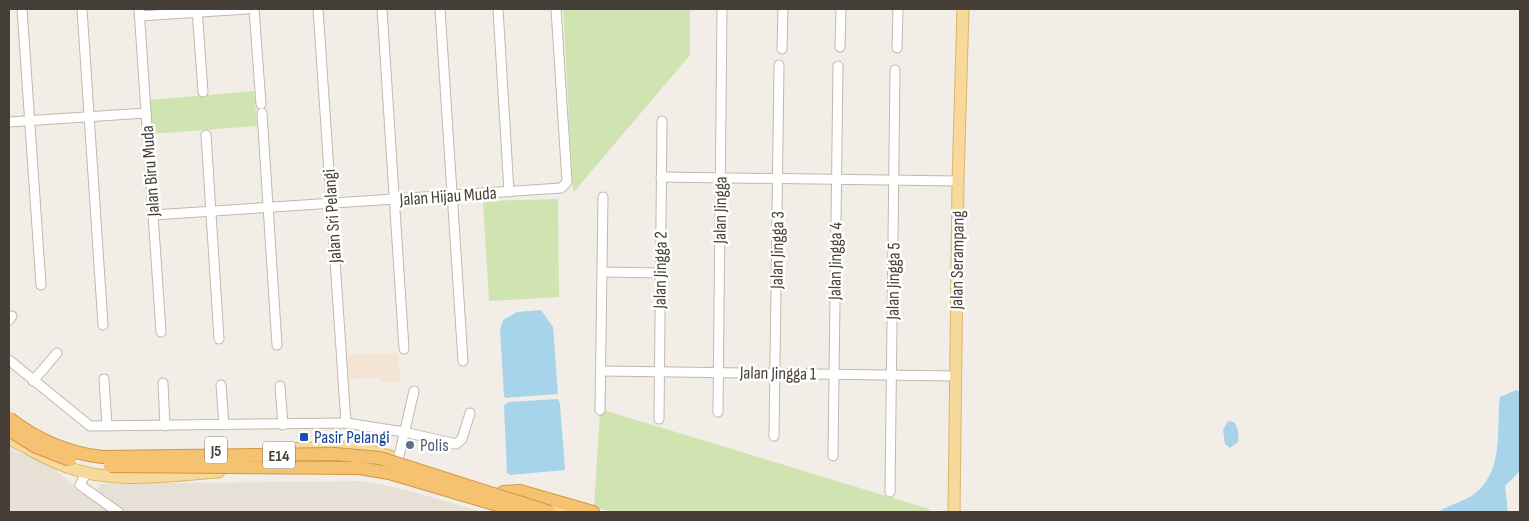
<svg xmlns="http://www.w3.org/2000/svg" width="1529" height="521" font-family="'Sofia Sans Condensed',sans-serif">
<rect width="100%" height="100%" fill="#f2eee7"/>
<!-- residential -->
<polygon fill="#e6e0d6" points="9,446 17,452 46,462 89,498 101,484 363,481 407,490 482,512 9,512"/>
<!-- commercial -->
<polygon fill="#f3e4d4" points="398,353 400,382 382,382 381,378 349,379 348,355"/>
<!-- green -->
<g fill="#d0e4b2">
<polygon points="563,9 690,9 690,55 573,193"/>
<polygon points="254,91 257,126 151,134 148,100"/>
<polygon points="558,199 559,297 489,301 483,201"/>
<polygon points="600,409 929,509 929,512 612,512 594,507"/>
</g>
<!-- water -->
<g fill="#a7d3eb">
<polygon points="541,310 553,327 558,394 506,398 504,396 500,329 503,320 517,312"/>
<path d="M1516,390L1520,392V471L1505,486L1508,512H1438C1450,504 1468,501 1479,490C1504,465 1496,428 1500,397Z"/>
<polygon points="558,399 560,404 565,470 510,475 507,473 504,405 509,402"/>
<path d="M1228,421L1234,422C1238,427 1239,435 1238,442L1230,448L1225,444L1223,430Z"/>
</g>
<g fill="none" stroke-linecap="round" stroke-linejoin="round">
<!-- minor casing -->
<g stroke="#c0b9ad" stroke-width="11">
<g id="minor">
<polyline points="22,9 41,285"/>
<polyline points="82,9 103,325"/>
<polyline points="139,9 161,332"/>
<polyline points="197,9 203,92"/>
<polyline points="254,9 261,104"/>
<polyline points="318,9 346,423"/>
<polyline points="382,9 404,349"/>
<polyline points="440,9 463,361"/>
<polyline points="498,9 509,192"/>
<polyline points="140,16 247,9"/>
<polyline points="840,47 841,9"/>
<polyline points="897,48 898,9"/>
<polyline points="782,49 783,9"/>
<polyline points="262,113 277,345"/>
<polyline points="9,122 146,113"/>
<polyline points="206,135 219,339"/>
<polyline points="661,177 958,181"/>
<polyline points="153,215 561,188 567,182 556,9"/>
<polyline points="602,272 660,273"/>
<polyline points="9,320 12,316"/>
<polyline points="9,360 90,426 346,423 404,432 456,444 462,439 470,413"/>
<polyline points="601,371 955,376"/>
<polyline points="104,379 107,426"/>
<polyline points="33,381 57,353"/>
<polyline points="163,383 165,426"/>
<polyline points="221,385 224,425"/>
<polyline points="280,386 283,425"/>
<polyline points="600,410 603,197"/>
<polyline points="718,412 722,9"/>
<polyline points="659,419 662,121"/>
<polyline points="774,436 779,65"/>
<polyline points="833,456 838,66"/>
<polyline points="396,469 414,391"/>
<polyline points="86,473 80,485 118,512"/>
<polyline points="890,492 895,70"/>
</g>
</g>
<!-- major casing -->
<g stroke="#dcb46c" stroke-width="13">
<g id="major">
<path d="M9,439C28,448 47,460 67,467C114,485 170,475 219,472"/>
<polyline points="272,449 354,447 390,456"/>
<polyline points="543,504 570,512"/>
<polyline points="954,512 958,181 963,9"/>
</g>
</g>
<!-- highway casing -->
<g stroke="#d39641" stroke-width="14">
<polyline id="highway" points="503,492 520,491 593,512"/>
</g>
<!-- minor -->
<use href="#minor" stroke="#fff" stroke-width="9"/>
<!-- major -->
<use href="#major" stroke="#f7d99b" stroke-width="11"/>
<!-- highway -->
<use href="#highway" stroke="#f4c270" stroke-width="12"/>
<!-- highway-bridge casing -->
<g stroke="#d39641" stroke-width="14" stroke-linecap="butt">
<g id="highway-bridge">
<path d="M9,418C37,440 67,453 102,457L335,454L380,458L550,512"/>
<polyline points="9,430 36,447 70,460"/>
<polyline points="110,466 359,468 389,473 521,512"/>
</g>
</g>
<!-- highway-bridge -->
<use href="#highway-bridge" stroke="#f4c270" stroke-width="12"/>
</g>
<!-- markers -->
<rect fill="#1a4fb4" stroke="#fff" stroke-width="2" x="299" y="432" width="10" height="10" rx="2.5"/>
<circle fill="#5c6f8a" stroke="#fff" stroke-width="2" cx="410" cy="445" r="5"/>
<g text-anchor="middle" stroke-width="5" stroke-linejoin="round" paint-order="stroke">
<!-- shield labels -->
<g fill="#fff" stroke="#7d7973" stroke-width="1">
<rect x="205" y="436.5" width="22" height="27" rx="4"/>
<rect x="263" y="441.5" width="32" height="27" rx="4"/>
</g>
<g font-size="16" font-weight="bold" fill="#453f37">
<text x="216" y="456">J5</text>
<text x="279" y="461">E14</text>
</g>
<!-- street labels -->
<g font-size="18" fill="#453f37" stroke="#fff">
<text transform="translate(150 171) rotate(-94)" y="6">Jalan Biru Muda</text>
<text transform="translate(448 196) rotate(-4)" y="6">Jalan Hijau Muda</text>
<text transform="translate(720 210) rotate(-89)" y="6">Jalan Jingga</text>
<text transform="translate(332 216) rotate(-94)" y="6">Jalan Sri Pelangi</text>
<text transform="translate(777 250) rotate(-89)" y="6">Jalan Jingga 3</text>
<text transform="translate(957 260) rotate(-89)" y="6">Jalan Serampang</text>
<text transform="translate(835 261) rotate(-89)" y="6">Jalan Jingga 4</text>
<text transform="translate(660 270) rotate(-89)" y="6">Jalan Jingga 2</text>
<text transform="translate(893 281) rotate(-89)" y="6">Jalan Jingga 5</text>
<text transform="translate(778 373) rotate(1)" y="6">Jalan Jingga 1</text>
</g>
<!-- transit labels -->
<g font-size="18" fill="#164399" stroke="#fff" text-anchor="start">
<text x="314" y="443">Pasir Pelangi</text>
</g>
<!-- service labels -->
<g font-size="18" fill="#4e5e75" stroke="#fff" text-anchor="start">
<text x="420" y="451">Polis</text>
</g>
</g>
<!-- border -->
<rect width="1529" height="521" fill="none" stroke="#453f37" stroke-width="20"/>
</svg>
